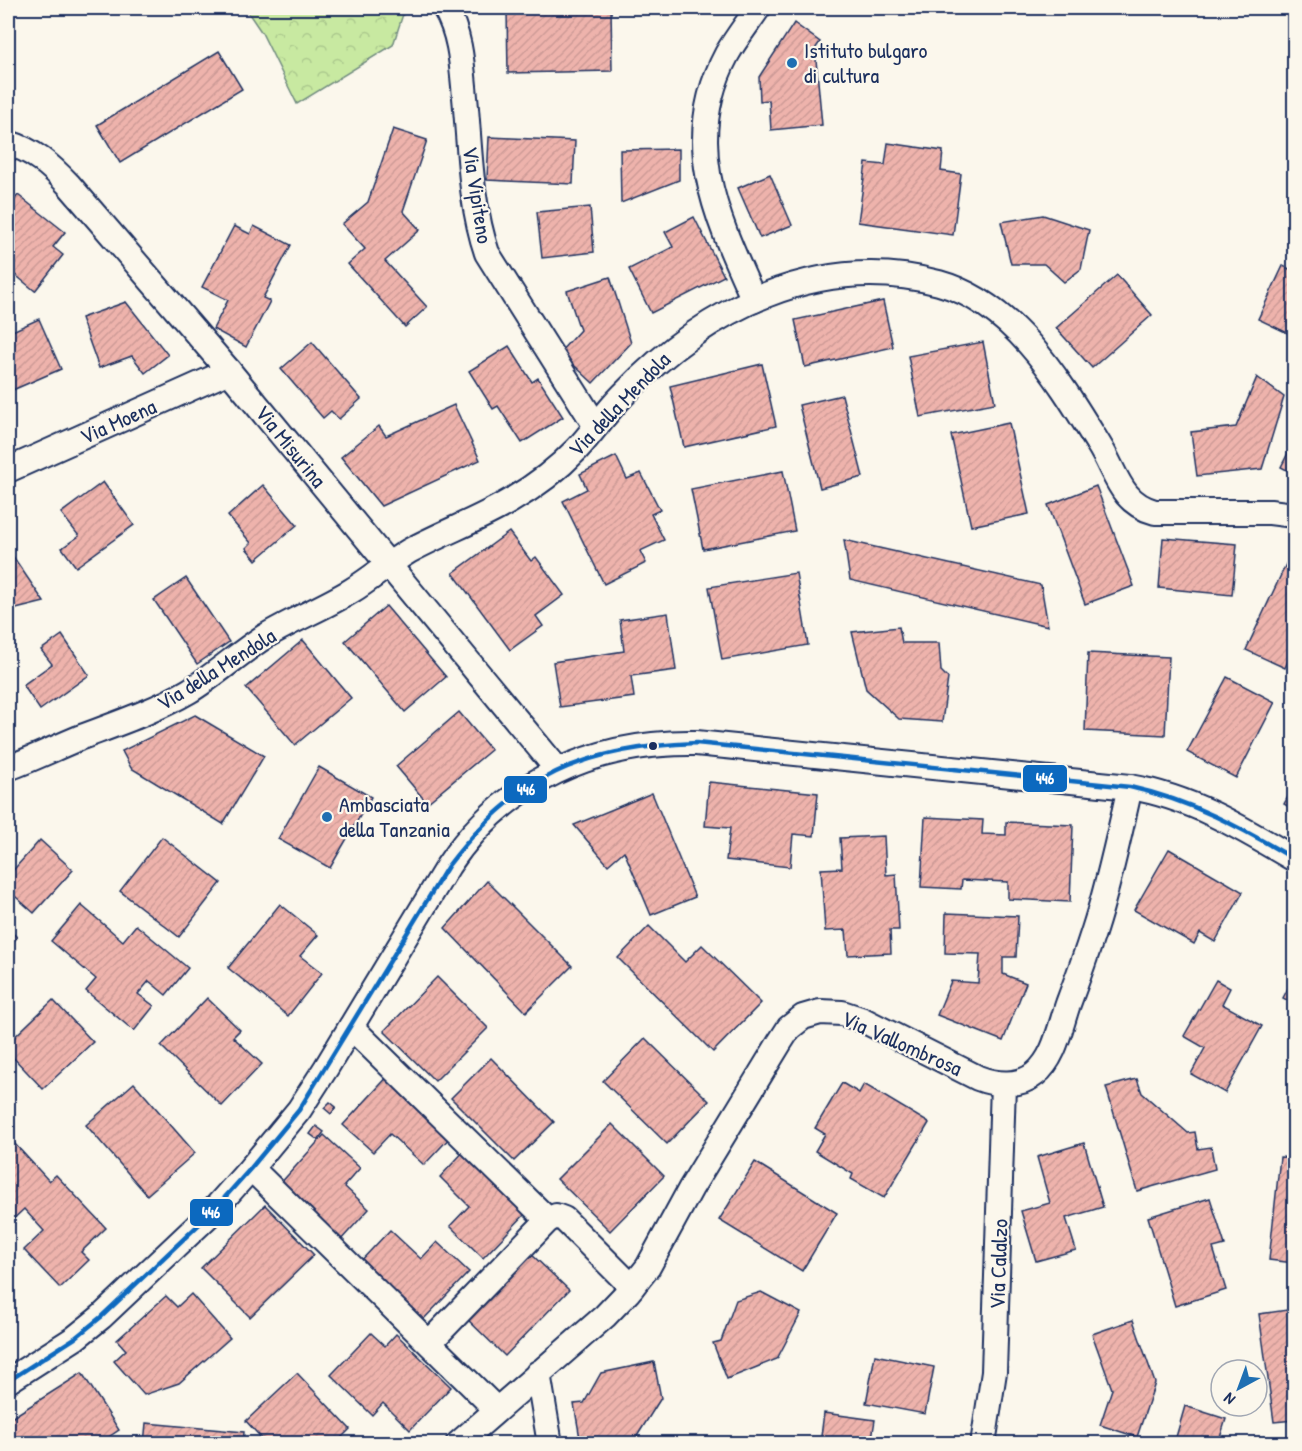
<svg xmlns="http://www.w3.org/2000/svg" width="1302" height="1451" font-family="'Patrick Hand',sans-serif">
<defs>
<pattern id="forest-crowns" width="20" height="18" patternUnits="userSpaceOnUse" patternTransform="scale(1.5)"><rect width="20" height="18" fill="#c8e9a1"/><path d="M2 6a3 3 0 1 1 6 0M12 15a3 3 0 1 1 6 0" fill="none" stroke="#abc88d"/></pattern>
<pattern id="building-hatch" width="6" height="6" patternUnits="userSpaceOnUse" patternTransform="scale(1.5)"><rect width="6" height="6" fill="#eeb3ac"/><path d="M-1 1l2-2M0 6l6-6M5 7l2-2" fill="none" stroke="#cc9a96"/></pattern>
</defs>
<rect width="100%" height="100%" fill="#fbf7ec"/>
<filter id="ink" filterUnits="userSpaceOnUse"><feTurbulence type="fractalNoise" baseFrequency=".0167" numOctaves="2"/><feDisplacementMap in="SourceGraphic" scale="12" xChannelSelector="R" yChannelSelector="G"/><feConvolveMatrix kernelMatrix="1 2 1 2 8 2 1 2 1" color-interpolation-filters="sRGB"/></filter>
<g filter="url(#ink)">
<!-- forest -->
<polygon fill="url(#forest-crowns)" stroke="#728c80" stroke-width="1.5" points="245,8 405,8 393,45 297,104 262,33"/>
<!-- building -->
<g fill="url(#building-hatch)" stroke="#1b2f5e" stroke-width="1.5">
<polygon points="611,8 612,71 508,73 507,10"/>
<polygon points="794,23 820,42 815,49 822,125 771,130 769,100 760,101 759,77"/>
<polygon points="219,51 242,89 120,163 97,125"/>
<polygon points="393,129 427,140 403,211 420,230 385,261 427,307 405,327 348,264 365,249 342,224 368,202"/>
<polygon points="489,137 575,141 573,184 487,180"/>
<polygon points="888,143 943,151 941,171 961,174 953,235 858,222 866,163 885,165"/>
<polygon points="679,149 679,180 621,203 620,150"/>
<polygon points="770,174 792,225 760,238 738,188"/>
<polygon points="18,195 65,232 53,247 63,255 35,291 8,269 8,208"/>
<polygon points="590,207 594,252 542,258 537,212"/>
<polygon points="1043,215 1089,230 1081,269 1064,282 1044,264 1011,264 1001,222"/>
<polygon points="694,217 724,276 651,313 629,269 673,247 665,232"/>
<polygon points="234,226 250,234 254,226 291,245 263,298 270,301 246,347 213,329 228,300 202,287"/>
<polygon points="1283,266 1294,271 1294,336 1258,319"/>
<polygon points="1117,275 1152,315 1092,368 1056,328"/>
<polygon points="610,277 631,343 593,383 560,352 580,330 567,291"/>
<polygon points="883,301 893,347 805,367 795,320"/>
<polygon points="126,302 168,355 145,373 132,356 99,368 81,318"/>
<polygon points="39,319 61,369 8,392 8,333"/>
<polygon points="312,342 361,399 339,419 331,411 323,418 281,369"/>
<polygon points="983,342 995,403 920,417 908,356"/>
<polygon points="509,346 532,382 538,378 563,417 522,443 498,406 493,409 469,371"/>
<polygon points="762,364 776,426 684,447 670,386"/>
<polygon points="1257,377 1284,397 1262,469 1197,476 1191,432 1236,427"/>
<polygon points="842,395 863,477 820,488 799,405"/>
<polygon points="454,405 480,460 381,506 341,457 379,426 386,436"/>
<polygon points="1009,423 1029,514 971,526 951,435"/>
<polygon points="1294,441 1294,474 1281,467"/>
<polygon points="616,456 627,479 641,473 660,510 651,514 664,540 640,551 646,563 604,584 563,501 587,489 580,474"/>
<polygon points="783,471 795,531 703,549 691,489"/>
<polygon points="103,482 134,525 76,567 62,548 79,536 61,513"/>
<polygon points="263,485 297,525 256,560 246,548 251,543 228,516"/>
<polygon points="1096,486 1134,586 1085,604 1048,505"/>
<polygon points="509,532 531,561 536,557 564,595 536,616 543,626 510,650 453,573"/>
<polygon points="1163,538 1237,544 1232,595 1159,588"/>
<polygon points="844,540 1041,585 1048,626 850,580"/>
<polygon points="1293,549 1294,647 1285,668 1246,650"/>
<polygon points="10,552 44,602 8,611 8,553"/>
<polygon points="796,573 808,645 722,660 709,587"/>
<polygon points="186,578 229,642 197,664 154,600"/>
<polygon points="386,606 446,677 405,712 345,641"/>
<polygon points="668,613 676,670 631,676 634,697 560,707 553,662 624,651 620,620"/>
<polygon points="899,627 902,643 939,643 941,671 948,678 942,722 899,719 866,689 852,632"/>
<polygon points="62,635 89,675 40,710 23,685 52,664 41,650"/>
<polygon points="303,640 351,698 295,745 246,688"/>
<polygon points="1088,653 1169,657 1165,735 1085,731"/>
<polygon points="1227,677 1275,702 1236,778 1187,752"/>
<polygon points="459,712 491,750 427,803 396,766"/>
<polygon points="195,715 264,756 223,824 131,768 122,751"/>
<polygon points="319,767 371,797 330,868 278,839"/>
<polygon points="709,782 818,793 814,836 793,834 790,867 726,860 730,828 705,826"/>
<polygon points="1294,786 1294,810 1284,804"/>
<polygon points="652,793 695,897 651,915 624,851 608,865 574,825"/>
<polygon points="925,817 983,820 982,834 1006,835 1006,822 1073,825 1070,902 1008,899 1008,882 962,880 961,889 921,887"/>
<polygon points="884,836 886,875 896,874 899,930 890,930 891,953 848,955 846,930 825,931 821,869 842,868 840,838"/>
<polygon points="162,837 221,883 179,937 120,891"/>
<polygon points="40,840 73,870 34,913 8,890 8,876"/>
<polygon points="1169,849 1243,892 1215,942 1200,933 1194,944 1134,910"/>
<polygon points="487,881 572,966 526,1012 445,928"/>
<polygon points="280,904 318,935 300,956 322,973 288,1016 228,968"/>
<polygon points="81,905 123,941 136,925 188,968 166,995 149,981 138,994 154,1006 134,1031 86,991 96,979 51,941"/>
<polygon points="946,913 1018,916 1016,957 1003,957 1003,974 1026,983 1003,1041 937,1015 951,981 978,983 980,954 945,953"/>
<polygon points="649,926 685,962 702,945 761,1003 713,1052 618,958"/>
<polygon points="8,929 17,937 8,949"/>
<polygon points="437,977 488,1028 435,1081 384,1031"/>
<polygon points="1294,977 1294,1004 1283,998"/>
<polygon points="1216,980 1230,988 1222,1004 1262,1026 1225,1093 1191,1074 1205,1048 1184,1036"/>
<polygon points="207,998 240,1030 233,1037 262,1064 222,1106 161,1046"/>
<polygon points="53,1000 93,1042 43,1089 8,1052 8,1043"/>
<polygon points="645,1038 709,1101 667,1144 603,1081"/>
<polygon points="491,1058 554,1122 514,1161 451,1098"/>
<polygon points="392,1072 456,1131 424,1165 390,1134 373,1152 343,1125"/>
<polygon points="1137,1079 1142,1093 1188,1133 1195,1132 1198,1149 1211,1147 1215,1169 1137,1191 1106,1087"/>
<polygon points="134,1083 195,1153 147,1195 86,1125"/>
<polygon points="842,1083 859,1093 864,1084 929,1123 884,1198 851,1179 853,1174 815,1151 825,1134 815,1128"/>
<polygon points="330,1102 336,1107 331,1114 324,1108"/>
<polygon points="612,1124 664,1176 610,1231 557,1179"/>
<polygon points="316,1126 324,1132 318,1140 310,1134"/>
<polygon points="324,1135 360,1168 344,1186 369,1209 339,1242 278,1186"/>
<polygon points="14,1143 49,1181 56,1175 106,1228 81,1252 89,1260 60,1288 24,1250 44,1231 24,1209 8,1224 8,1149"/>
<polygon points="1084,1143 1103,1207 1066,1218 1076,1250 1036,1261 1021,1211 1050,1203 1037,1157"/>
<polygon points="467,1148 530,1209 483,1258 450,1226 469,1206 440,1177"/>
<polygon points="1280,1157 1294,1158 1294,1263 1269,1260"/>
<polygon points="755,1162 837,1213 802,1271 719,1220"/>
<polygon points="1210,1198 1225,1245 1213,1248 1226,1290 1175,1306 1148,1217"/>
<polygon points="265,1205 314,1255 250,1317 201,1268"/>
<polygon points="390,1230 421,1259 437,1242 469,1272 419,1324 357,1265"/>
<polygon points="528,1251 569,1290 505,1356 464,1316"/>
<polygon points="761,1292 801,1313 777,1359 727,1379 713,1343 721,1341 736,1300"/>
<polygon points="191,1294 230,1338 179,1383 144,1395 114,1361 126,1350 117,1340 166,1296 177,1307"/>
<polygon points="1294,1309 1294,1420 1274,1422 1259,1314"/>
<polygon points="1133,1320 1155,1383 1137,1437 1100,1425 1112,1389 1092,1334"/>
<polygon points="371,1333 385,1346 396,1334 451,1387 410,1430 383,1403 372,1415 331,1375"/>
<polygon points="875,1355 934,1367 925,1414 866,1403"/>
<polygon points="654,1362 661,1398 634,1441 622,1444 581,1444 574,1404 584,1403 601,1373"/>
<polygon points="82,1373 119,1430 98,1444 18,1444 8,1428 8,1420"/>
<polygon points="297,1373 350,1429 335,1444 267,1444 246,1421"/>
<polygon points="1185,1406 1226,1419 1218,1444 1174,1444"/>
<polygon points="824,1413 875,1420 871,1444 820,1444"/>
<polygon points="146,1423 244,1432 243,1444 144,1444"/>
</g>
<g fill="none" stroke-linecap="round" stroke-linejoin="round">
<!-- minor casing -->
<g stroke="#1b2f5e" stroke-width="28">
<g id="minor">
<path d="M445,8C461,35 462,66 465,97C470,149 470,203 487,253L596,426"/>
<path d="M8,143C33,150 51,166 69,185L229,371L557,769"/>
<path d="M754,300C717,218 680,142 727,54C736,38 748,23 758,8"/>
<polyline points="8,470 229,371"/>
<path d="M8,768C32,759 55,748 79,738C116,724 155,711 189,691C215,675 238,654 264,637C292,620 323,608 351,591C371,579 389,563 409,551C442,533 478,520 510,501C534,487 558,469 577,449C593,432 606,412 623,395C705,309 818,251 939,283C1015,304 1060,382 1099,445C1116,472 1120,503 1155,512H1270L1294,515"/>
<polyline points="351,1027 548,1220 556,1216 564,1219 632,1287"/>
<polyline points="251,1168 496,1409"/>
<polyline points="430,1342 548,1220"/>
<polyline points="538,1373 550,1444"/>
<path d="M8,1381L75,1338L101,1317L210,1214L251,1168L299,1110L326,1068L448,866C504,781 596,741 696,743L1130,787C1191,797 1242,828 1294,859"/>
<path d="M458,1444L605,1316L628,1292L648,1267L691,1188L780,1042L789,1028L803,1017L820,1012L842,1013L863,1020L978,1078C996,1085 1019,1087 1035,1074C1055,1058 1060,1027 1068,1004C1077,980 1086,955 1094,930C1109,884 1119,835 1130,787"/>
<polyline points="983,1444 994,1372 1003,1084"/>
</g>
</g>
<!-- minor -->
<use href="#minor" stroke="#fbf7ec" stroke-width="24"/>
<!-- bus-1 casing -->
<g stroke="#fbf7ec" stroke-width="9">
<path id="bus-1" d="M8,1381L75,1338L101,1317L210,1214L251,1168L299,1110L448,866C516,776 584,747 696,743L1130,787C1190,800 1242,828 1294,859"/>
</g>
<!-- bus-1 -->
<use href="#bus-1" stroke="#0c69bf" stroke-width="4.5"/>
</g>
</g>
<!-- markers -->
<g fill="#1f6fb2" stroke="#fbf7ec" stroke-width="2">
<circle cx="792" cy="63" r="6"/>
<circle cx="327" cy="817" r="6"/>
</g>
<circle fill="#1b2f5e" stroke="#fbf7ec" stroke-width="2" cx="653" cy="746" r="5"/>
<g text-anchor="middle" stroke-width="4.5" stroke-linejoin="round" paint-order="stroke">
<!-- poi labels -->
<g font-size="22" fill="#1b2f5e" stroke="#fbf7ec" text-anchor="start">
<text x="804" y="58">Istituto bulgaro<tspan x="804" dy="25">di cultura</tspan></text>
<text x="339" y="812">Ambasciata<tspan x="339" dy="25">della Tanzania</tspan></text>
</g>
<!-- street labels -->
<g font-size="22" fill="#1b2f5e" stroke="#fbf7ec">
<text transform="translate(478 195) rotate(81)" y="8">Via Vipiteno</text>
<text transform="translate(619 404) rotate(-46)" y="8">Via della Mendola</text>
<text transform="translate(118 421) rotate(-24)" y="8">Via Moena</text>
<text transform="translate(291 446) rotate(51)" y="8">Via Misurina</text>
<text transform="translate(216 669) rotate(-32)" y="8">Via della Mendola</text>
<text transform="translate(902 1043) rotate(24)" y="8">Via Vallombrosa</text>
<text transform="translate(998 1264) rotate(-88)" y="8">Via Calalzo</text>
</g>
</g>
<g stroke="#fbf7ec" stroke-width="2">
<rect x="1022" y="764" width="46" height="29" rx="6" fill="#0c69bf"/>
<rect x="503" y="775" width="45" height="29" rx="6" fill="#0c69bf"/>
<rect x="189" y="1198" width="45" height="29" rx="6" fill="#0c69bf"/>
</g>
<g font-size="16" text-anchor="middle" font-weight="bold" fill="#fff">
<text x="1045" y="784">446</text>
<text x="526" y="795">446</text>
<text x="211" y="1218">446</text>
</g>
<!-- margin -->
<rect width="1302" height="1451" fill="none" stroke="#fbf7ec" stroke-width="30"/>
<rect x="15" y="15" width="1272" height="1421" fill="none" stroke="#1b2f5e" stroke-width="2" filter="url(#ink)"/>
<!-- north arrow -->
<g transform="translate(1239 1388) rotate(221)"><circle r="28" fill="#fbf7ec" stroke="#a1a7b3" stroke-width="1.5"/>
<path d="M0-4.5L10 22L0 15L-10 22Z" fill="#1f6fb2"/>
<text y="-9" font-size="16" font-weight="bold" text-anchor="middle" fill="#1b2f5e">N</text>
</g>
</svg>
